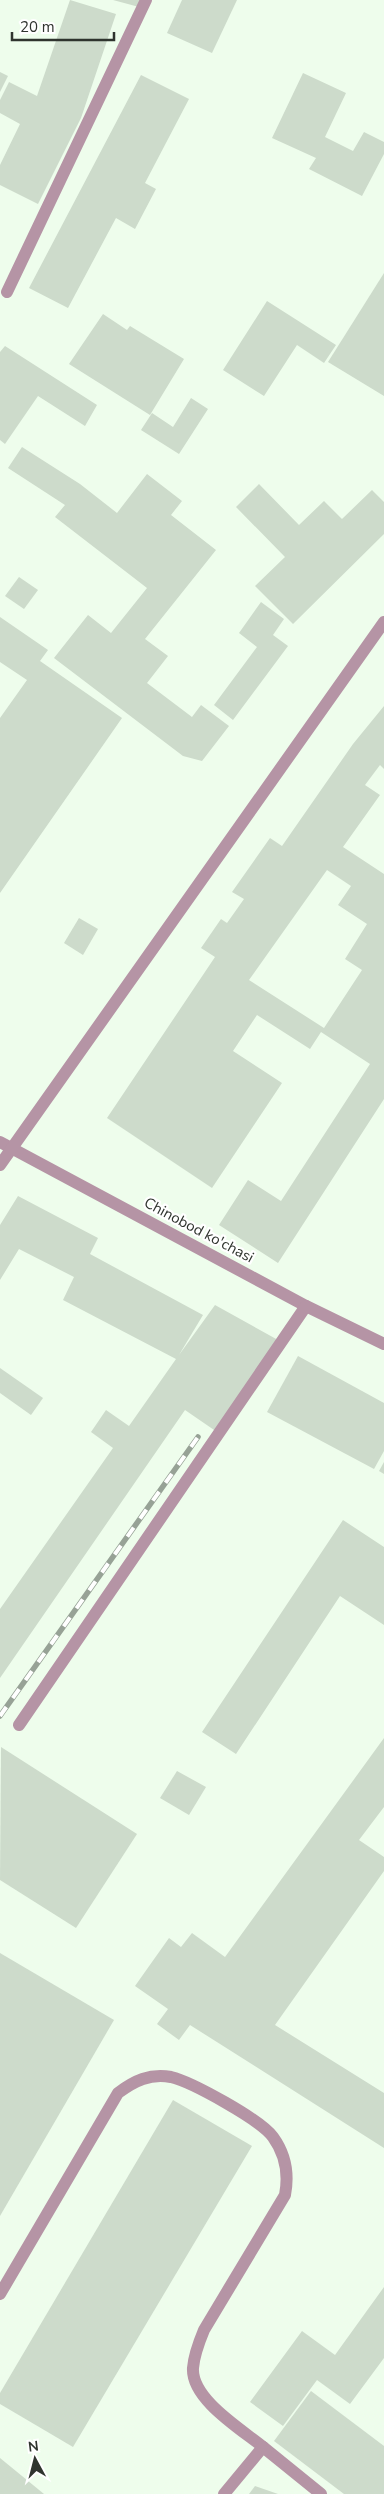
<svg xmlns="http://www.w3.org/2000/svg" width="384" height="2494" font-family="'Nunito Sans',sans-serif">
<rect width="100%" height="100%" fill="#eefdec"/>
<!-- building -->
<g fill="#cddbcb" fill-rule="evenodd">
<polygon points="70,0 116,14 81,118 38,204 0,185 0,165 20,124 0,113 0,100 9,82 37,96"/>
<polygon points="113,0 142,0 139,7"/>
<polygon points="182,0 237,0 212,53 167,33"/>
<polygon points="0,72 8,76 0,92"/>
<polygon points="303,73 346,93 325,137 353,151 364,132 384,142 384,154 362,196 309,169 316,158 272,138"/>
<polygon points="141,75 189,99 145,183 156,189 135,229 116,218 68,308 29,288"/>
<polygon points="384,273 384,396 328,362"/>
<polygon points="267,301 336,345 324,363 297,345 264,396 223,370"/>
<polygon points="103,314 127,330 130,326 184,359 150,415 69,364"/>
<polygon points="5,346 97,405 85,426 38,396 5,444 0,440 0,352"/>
<polygon points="191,398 208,409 179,454 141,430 152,413 173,427"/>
<polygon points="22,447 80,484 117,513 147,474 182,501 171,515 216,550 145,639 168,656 147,683 192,717 201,705 229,726 202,761 183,756 54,658 88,615 111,633 147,588 55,517 65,505 8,468"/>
<polygon points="259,484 299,525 324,501 342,519 372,490 384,502 384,534 293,624 255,586 285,557 236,507"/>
<polygon points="19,577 38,590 24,609 5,596"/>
<polygon points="261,602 284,619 273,635 288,646 233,720 214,705 257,647 239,633"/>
<polygon points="0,617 48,650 40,661 122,718 0,893 0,718 27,680 0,662"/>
<path d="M384,706V769L380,765L365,785L380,795L343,847L384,874V1099L278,1263L219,1225L248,1180L281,1201L370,1064L321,1032L310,1049L257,1015L233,1051L282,1083L212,1188L107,1118L215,957L201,948L221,919L227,923L244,899L232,892L270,838L282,846L353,744ZM327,870L351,886L338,905L367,924L345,959L362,970L324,1028L249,980Z"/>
<polygon points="79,918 98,929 83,955 64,943"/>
<polygon points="18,1196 98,1238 90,1254 203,1315 179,1355 215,1305 278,1340 217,1432 185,1410 0,1678 0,1609 113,1448 91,1432 106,1410 129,1426 176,1359 63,1300 74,1277 19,1249 0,1280 0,1225"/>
<polygon points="298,1356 384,1403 384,1451 374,1469 267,1412"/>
<polygon points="0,1368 43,1398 31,1415 0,1393"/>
<polygon points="384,1462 384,1474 379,1471"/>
<polygon points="343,1520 384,1547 384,1625 340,1596 236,1754 202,1732"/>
<polygon points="384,1738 384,1807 359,1840 384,1857 384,1871 275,2025 384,2093 384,2148 190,2025 179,2040 157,2024 168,2009 135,1986 169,1938 181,1947 192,1933 225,1957"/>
<polygon points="1,1747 137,1834 76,1928 0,1880"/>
<polygon points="177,1771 206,1787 189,1815 160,1798"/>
<polygon points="0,1953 114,2020 0,2216"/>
<polygon points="173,2100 252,2146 73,2447 0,2404 0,2393"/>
<polygon points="384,2287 384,2358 350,2404 317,2380 283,2426 250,2402 302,2331 335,2355"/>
<polygon points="311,2391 384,2446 384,2494 344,2494 274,2441"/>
<polygon points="0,2458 44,2494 0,2494"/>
<polygon points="255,2486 278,2494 249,2494"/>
</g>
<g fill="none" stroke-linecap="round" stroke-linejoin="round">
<!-- minor -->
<g stroke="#b594a5" stroke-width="12">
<polyline points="7,292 146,0"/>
<polyline points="0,1142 306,1306 384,1344"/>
<polyline points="0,1165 384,622"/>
<polyline points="19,1725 306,1306"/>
<path d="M0,2294L118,2093C134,2081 150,2073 171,2077C192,2082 261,2120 273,2137C286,2155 289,2174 285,2195L204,2330C199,2342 194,2355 193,2368C191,2399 241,2429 263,2447"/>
<polyline points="224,2494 263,2447 321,2494"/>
</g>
<!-- rail casing -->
<g stroke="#97a296" stroke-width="5.5">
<polyline id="rail" points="0,1716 198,1437"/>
</g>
<!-- rail -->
<use href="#rail" stroke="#fff" stroke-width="4" stroke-dasharray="11" stroke-linecap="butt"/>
</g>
<g text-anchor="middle" stroke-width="4.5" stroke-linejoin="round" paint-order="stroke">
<!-- street labels -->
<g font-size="15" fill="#2f342e" stroke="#fff">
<text transform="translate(199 1230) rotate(28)" y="5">Chinobod ko'chasi</text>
</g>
</g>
<!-- north arrow -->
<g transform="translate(35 2459) rotate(353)" stroke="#ffffff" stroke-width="4" paint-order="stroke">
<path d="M0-4L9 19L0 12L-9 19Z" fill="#2f342e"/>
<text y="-8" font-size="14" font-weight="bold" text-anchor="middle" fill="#2f342e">N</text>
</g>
<!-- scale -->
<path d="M12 32v8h102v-8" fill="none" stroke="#2f342e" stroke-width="2.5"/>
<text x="20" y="32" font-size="15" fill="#2f342e" stroke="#ffffff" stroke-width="4" paint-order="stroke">20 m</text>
</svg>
